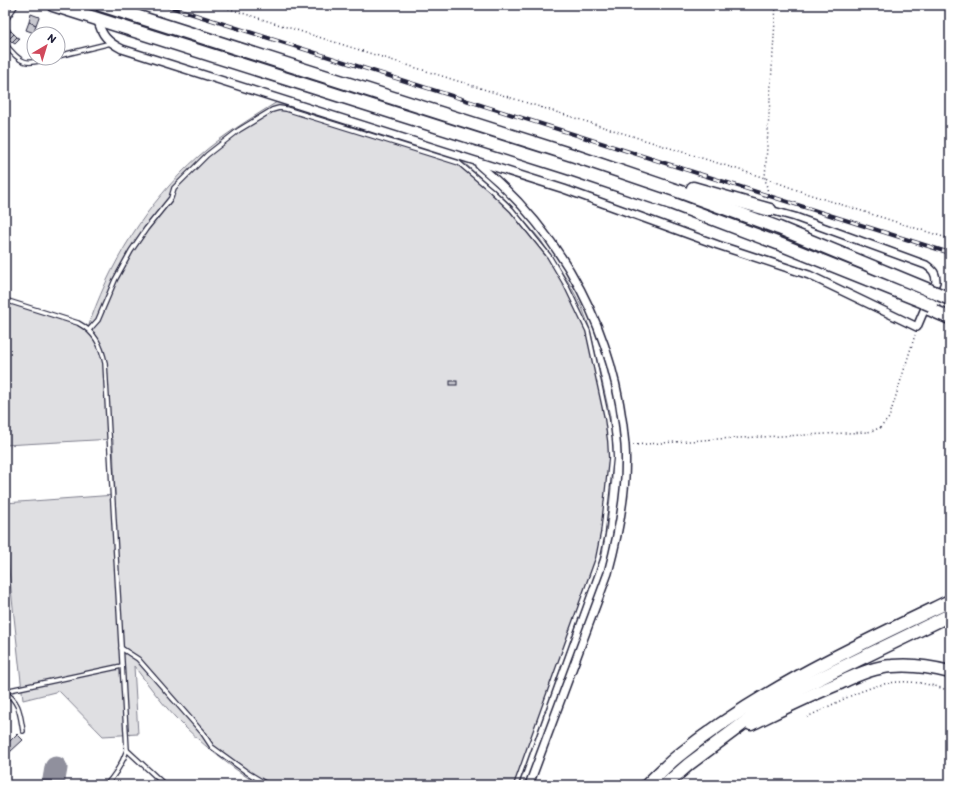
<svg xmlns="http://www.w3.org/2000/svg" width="955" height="790" font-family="Itim,sans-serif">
<rect width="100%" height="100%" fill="#fff"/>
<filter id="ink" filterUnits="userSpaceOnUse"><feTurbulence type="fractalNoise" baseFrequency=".025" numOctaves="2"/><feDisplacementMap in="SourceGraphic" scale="8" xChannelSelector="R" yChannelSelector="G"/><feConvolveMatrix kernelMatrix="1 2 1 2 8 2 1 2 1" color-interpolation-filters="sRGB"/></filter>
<g filter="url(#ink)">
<!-- green -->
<path fill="#dfdfe2" stroke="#80808e" d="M277,102L461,160L507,201L540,239L569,283L582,307L590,329L610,416L613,447L612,480L607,526L602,555L519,785H259C229,766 200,743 175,717C160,701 147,683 134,666L138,734L103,736L59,691L23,700L5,533V503L115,495L113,439L5,445V302L76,324L87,331C108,265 147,202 199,156C223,135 250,119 277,102Z"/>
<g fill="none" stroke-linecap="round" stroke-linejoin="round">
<!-- taxiway -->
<polyline stroke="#90909d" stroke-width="23" points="53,785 56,768"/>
</g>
<!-- building -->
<g fill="#c8c8cf" stroke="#22223b">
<polygon points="31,14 39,17 36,25 29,22"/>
<polygon points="29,22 36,25 34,33 26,30"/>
<polygon points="9,28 11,31 6,36 5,32"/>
<polygon points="11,31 14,34 9,39 6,36"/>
<polygon points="14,34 17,37 12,42 9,39"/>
<polygon points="17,37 20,39 15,44 12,42"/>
<rect x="450" y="381" width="7" height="4"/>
<polygon points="17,734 23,740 10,752 5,746"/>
</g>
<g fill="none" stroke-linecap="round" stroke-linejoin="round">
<!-- lane casing -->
<g stroke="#22223b" stroke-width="6">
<g id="lane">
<polyline points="5,21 16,5"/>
<path d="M5,44C23,65 24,65 50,58"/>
<polyline points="58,56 111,43"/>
<path d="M5,300L78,323C95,332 101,345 105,363L127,750L165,785"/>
<polyline points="89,330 98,320 115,280 131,251 146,229 171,198 174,188 207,155 239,130 272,110 279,108 286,109 459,163 491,190 512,210 549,256 566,285 588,331 607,419 610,441 611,458 603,533 598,558 516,785"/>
<polyline points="121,648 138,659 202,732 212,747 248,773 268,785"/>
<polyline points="5,691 122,666"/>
<path d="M5,693C20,701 20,715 23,731"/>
<path d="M106,785C116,774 122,764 127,750"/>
</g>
</g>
<!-- street casing -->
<g stroke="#22223b" stroke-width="10">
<g id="street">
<path d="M98,20C101,35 108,42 122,49L564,189L718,245L809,275L917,327L936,282C936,273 933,270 926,265L795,217L770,210"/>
<path d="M479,165C564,235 616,334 625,445C628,487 619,532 608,573L529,785"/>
</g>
</g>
<!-- highway casing -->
<g stroke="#22223b" stroke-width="15">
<g id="highway">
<polyline points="53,5 568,168 671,203 777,243 924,302"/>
<polyline points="101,5 572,155 678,191 779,228 929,290"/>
<polyline points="693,188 770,210"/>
<polyline points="936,293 950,299"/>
<polyline points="929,309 950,318"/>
<path d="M751,724C780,710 810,695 840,683C856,675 874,667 892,666C912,664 931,667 950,672"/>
<path d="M647,785C657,775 667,765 678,756C760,690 856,646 950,601"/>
<polyline points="665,785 689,764 760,711 800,688 950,615"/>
</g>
</g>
<!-- path -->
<g stroke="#22223b" stroke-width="1.5" stroke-dasharray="1 3" stroke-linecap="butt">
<polyline points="217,5 765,178 808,194 950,239"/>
<polyline points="769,198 765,178 776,5"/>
<polyline points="633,445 717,439 868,432 880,428 889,418 915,335"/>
<path d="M807,717C833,705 870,683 899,682C916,681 934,685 950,691"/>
</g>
<!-- lane -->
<use href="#lane" stroke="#fff" stroke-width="3.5"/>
<!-- street -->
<use href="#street" stroke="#fff" stroke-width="7"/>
<!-- highway -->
<use href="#highway" stroke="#fff" stroke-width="12"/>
<!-- rail casing -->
<g stroke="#22223b" stroke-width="4">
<polyline id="rail" points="164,5 950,253"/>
</g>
<!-- rail -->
<use href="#rail" stroke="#fff" stroke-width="2.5" stroke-dasharray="8" stroke-linecap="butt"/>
<!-- highway-bridge casing -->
<g stroke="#22223b" stroke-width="15" stroke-linecap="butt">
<g id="highway-bridge">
<polyline points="929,290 936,293"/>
<polyline points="924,302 931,305"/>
</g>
</g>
<!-- highway-bridge -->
<use href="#highway-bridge" stroke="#fff" stroke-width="12"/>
</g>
</g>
<!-- margin -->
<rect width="955" height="790" fill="none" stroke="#fff" stroke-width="20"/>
<rect x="10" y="10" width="935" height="770" fill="none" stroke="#22223b" stroke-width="1.5" filter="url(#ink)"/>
<!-- north arrow -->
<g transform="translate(46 46) rotate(38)"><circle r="19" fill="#ffffff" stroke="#a7a7b1"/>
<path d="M0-3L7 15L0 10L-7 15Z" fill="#d1495b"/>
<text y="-6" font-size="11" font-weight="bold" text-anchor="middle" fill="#22223b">N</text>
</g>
</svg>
